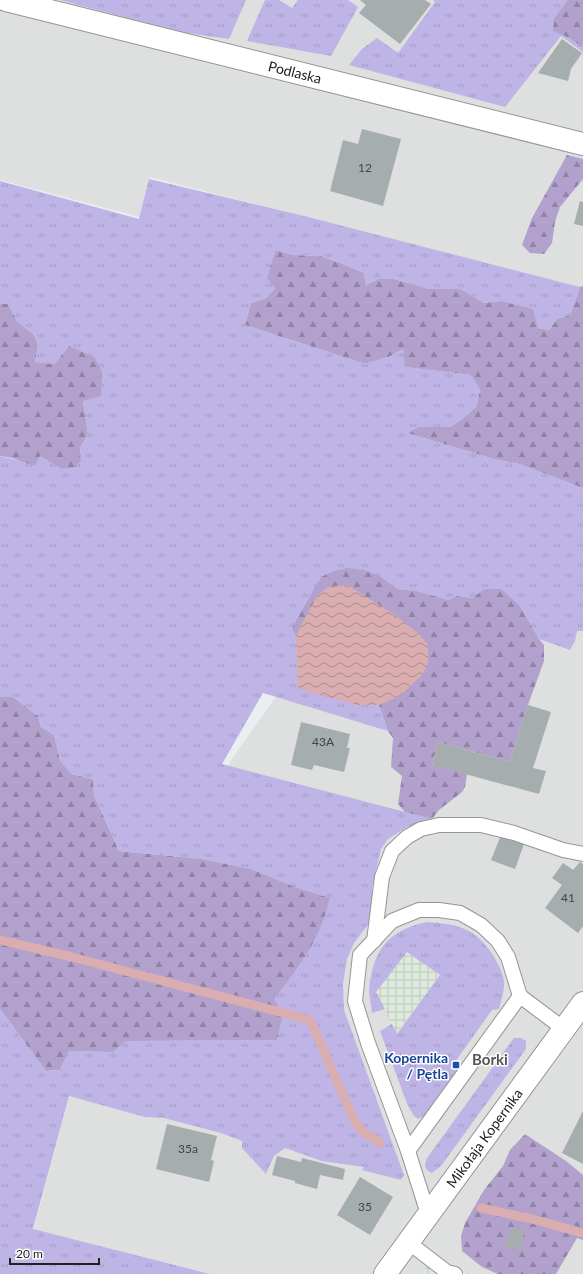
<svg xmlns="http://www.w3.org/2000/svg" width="583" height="1274" viewBox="0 0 583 1274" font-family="Lato,sans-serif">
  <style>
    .residential { fill: #dedfdf }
    .industrial { fill: url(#industrial-grid) }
    .grass { fill: url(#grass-tufts) }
    .forest { fill: url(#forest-firs) }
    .water { fill: url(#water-waves) }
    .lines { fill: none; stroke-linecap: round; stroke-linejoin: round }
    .stream { stroke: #daadb0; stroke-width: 9 }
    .building { fill: #a5adaf }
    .service-casing { stroke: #959595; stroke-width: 16 }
    .minor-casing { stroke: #959595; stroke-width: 24 }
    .tertiary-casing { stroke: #959595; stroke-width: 24 }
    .service { stroke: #fff; stroke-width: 14 }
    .minor { stroke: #fff; stroke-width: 22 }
    .tertiary { stroke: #fff; stroke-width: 22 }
    .transit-dot { fill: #1a4fb4; stroke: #fff; stroke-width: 1.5 }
    .labels { text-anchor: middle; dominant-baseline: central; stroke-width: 3; stroke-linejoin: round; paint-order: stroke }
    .number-label { font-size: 12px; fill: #424444 }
    .street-label { font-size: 14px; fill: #212121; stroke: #fff }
    .transit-label { font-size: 14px; font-weight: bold; fill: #164399; stroke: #fff; text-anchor: end }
    .neighbourhood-label { font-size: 15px; font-weight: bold; fill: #545454; stroke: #fff }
  </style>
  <defs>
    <pattern id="industrial-grid" width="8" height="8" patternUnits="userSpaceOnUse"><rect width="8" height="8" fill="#dde9dc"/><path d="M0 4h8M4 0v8" fill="none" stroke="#bdc8bc"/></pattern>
    <pattern id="grass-tufts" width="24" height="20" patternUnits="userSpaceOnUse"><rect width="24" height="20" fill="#bfb4e6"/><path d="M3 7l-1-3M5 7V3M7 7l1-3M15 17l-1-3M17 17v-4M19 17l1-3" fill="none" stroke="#a49ac5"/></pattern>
    <pattern id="forest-firs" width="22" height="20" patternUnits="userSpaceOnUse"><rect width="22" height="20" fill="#b3a1cd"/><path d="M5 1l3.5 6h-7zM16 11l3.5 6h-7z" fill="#9183a6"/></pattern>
    <pattern id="water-waves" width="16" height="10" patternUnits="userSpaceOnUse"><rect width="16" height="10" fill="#daadb0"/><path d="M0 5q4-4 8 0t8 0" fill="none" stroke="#b08c8f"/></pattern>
  </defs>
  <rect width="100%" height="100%" fill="#e9eef1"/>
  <!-- residential -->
  <g class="residential">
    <polygon points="0,0 583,0 583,288 150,177 140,217 0,180"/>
    <polygon points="583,545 583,1274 22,1274 69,1096 216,782 355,584"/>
  </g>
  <!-- industrial -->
  <g class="industrial">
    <polygon points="407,952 440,975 396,1034 376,992"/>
    <polygon points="429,1263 474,1274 421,1274"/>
  </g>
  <!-- grass -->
  <g class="grass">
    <polygon points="60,0 246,0 229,39 180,32"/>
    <polygon points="265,0 279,0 292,8 298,0 348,0 358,7 331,56 247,41"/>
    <polygon points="433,0 583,0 583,52 561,36 505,107 349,65 362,49 377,38 398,53 435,2"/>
    <polygon points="149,179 304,216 580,287 570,315 557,319 549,330 538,328 500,301 484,303 461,289 429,289 394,279 378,279 366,285 364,273 343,264 321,256 293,255 276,250 275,288 266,298 251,303 245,325 365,364 391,356 403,349 406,367 471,375 480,390 476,407 462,419 450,427 418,427 407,433 494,459 519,464 583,488 583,631 577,631 575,641 570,650 539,639 520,606 485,589 473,598 457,596 448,600 417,591 398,589 381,577 296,636 298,687 334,698 359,705 379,705 388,731 263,693 222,764 432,819 407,827 388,839 381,849 372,887 372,914 370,922 354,943 347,959 343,984 344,1010 404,1175 401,1180 362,1170 364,1167 322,1161 285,1148 274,1156 266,1174 242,1148 242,1141 221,1133 164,1118 145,1117 69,1096 33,1229 210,1274 0,1274 0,1009 46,1071 60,1070 69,1051 113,1052 126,1041 277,1040 283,1016 273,999 300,965 312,944 330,898 295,887 251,869 202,859 119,851 94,795 93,779 71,774 60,760 54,735 41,727 38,716 13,697 0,697 0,456 22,461 40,456 61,469 81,461 80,448 88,434 83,401 55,364 35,362 38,345 34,335 17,321 8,304 0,304 0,181 139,219"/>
    <path d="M427 922C441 923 456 924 469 931 485 940 501 963 504 981 505 989 501 1001 499 1009L492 1010 450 1069 457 1070 427 1114 418 1119 414 1116 408 1106 380 1031 392 1024 397 1034 440 975 407 952 376 992 385 1009 372 1013C371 1006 370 999 369 992 369 983 371 975 373 967 382 939 399 928 427 922Z"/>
    <path d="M514 1038H521L526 1041V1049L441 1166 432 1173C424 1170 424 1165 427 1158Z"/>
  </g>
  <!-- forest -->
  <g class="forest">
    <polygon points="568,0 583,0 583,44 581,46 568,37 553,31 554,19"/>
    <polygon points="567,155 583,159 583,179 560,207 555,222 552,243 544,254 530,253 522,245 532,218"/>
    <polygon points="276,250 293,255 321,256 343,264 364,273 366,285 378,279 394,279 429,289 461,289 484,303 500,301 533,309 538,328 549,330 557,319 570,315 580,287 583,286 583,488 519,464 494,459 407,433 418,427 450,427 462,419 476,407 480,390 471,375 405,367 403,349 391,356 365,364 245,325 251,303 266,298 275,288 267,278"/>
    <polygon points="0,304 8,304 17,321 34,335 38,345 35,362 55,364 69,346 94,357 102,371 101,396 83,401 88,434 80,448 81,461 76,467 61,469 40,456 35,466 12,458 0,456"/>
    <polygon points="348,568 364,570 381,577 398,589 417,591 448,600 457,596 473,598 484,589 501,589 520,606 539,639 544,645 544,661 528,705 510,762 438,742 432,765 467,774 465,787 462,792 439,810 432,819 405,812 398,804 402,776 391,767 393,738 388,731 379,705 359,705 305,691 298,687 296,636 292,628 321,577 334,571"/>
    <path d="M0 697H13L38 716 41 727 54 735 60 760 71 774 93 779 94 795 119 851 202 859 251 869 295 887 330 898C327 908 324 919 320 928 309 955 291 977 274 999L283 1016 277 1040 126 1041 113 1052 69 1051 60 1070 46 1071 0 1009Z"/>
    <polygon points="525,1134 566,1161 583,1175 583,1240 577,1238 556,1274 498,1274 482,1267 462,1251 461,1236 465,1223 484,1190 503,1166 510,1150"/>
  </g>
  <!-- water -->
  <polygon class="water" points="347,585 392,613 419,634 428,645 428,662 423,674 401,695 379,705 359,705 305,691 298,687 296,636 301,625 317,596 328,587"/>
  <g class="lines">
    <!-- stream -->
    <g class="stream">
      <polyline points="0,940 72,957 310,1020 355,1122 362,1131 380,1143"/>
      <polyline points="481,1208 532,1219 583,1233"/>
    </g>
  </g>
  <!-- building -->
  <g class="building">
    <polygon points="360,0 425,0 431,4 400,44 359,13 366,5"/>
    <polygon points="562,39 582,53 571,69 568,81 538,73"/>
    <polygon points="362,129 401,139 383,206 330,191 343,140 358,144"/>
    <polygon points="580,201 583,202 583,226 574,224"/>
    <polygon points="528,705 551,712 533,768 546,771 539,794 432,765 438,742 510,762"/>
    <polygon points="301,722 350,734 347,748 350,748 344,772 314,765 312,770 291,765"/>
    <polygon points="501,835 524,844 515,869 491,860"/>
    <polygon points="580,862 583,864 583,926 578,933 545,908 562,885 552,878 563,863 573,870"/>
    <polygon points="583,1111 583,1164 562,1153"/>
    <polygon points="167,1124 217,1136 211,1160 214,1161 209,1182 156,1169"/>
    <polygon points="277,1156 301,1162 302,1158 345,1169 343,1180 320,1175 317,1189 295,1183 295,1181 272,1175"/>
    <polygon points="360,1177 393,1197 370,1235 337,1215"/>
    <polygon points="512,1227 525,1231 519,1251 505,1247"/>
  </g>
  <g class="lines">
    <!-- service casing -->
    <g class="service-casing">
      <g id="service">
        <polyline points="374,941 382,877 392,851 407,837 421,829 439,825 481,825 514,833 563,850 583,854"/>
        <polyline points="408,1151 368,1043 355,1001 360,955 392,921 419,910 439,910 460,913 481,925 498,941 508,957 520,996"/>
        <polyline points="428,1214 408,1151 520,996 564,1029"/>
        <polyline points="408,1242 447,1272 455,1274"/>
      </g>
    </g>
    <!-- minor casing -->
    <g class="minor-casing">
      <polyline id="minor" points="6,0 583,144"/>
    </g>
    <!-- tertiary casing -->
    <g class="tertiary-casing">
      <polyline id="tertiary" points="385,1274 583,1003"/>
    </g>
    <!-- service -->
    <use href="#service" class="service"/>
    <!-- minor -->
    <use href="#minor" class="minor"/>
    <!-- tertiary -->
    <use href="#tertiary" class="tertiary"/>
  </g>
  <!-- markers -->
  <rect class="transit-dot" x="452" y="1061" width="8" height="8" rx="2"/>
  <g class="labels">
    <!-- number labels -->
    <g class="number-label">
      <text x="365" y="167">12</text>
      <text x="323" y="741">43A</text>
      <text x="568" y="897">41</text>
      <text x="188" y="1148">35a</text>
      <text x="365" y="1206">35</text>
    </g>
    <!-- street labels -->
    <g class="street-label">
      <text transform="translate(295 72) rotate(14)">Podlaska</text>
      <text transform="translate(484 1138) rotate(-54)">Mikołaja Kopernika</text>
    </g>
    <!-- transit labels -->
    <g class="transit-label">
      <text x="448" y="1057">Kopernika<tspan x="448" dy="16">/ Pętla</tspan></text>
    </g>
    <!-- neighbourhood labels -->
    <g class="neighbourhood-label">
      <text x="490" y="1059">Borki</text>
    </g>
  </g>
  <!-- scale -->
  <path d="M10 1258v6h89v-6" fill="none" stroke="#212121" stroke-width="2"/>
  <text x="16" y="1258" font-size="12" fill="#212121" stroke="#ffffff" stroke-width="3" paint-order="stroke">20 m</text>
</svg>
